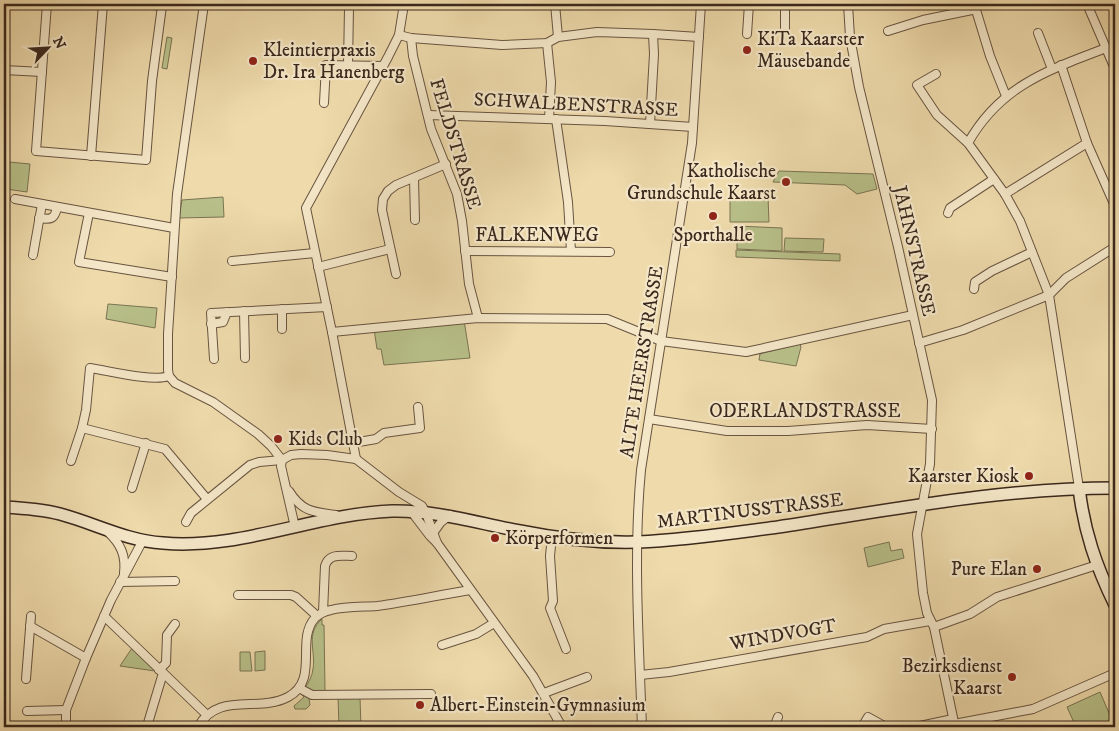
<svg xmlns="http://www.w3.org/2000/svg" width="1119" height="731" viewBox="0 0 1119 731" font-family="'IM FELL DW Pica',serif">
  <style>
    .green { fill: #b8c089; stroke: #7a7453 }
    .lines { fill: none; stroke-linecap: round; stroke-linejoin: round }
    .street-casing { stroke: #685440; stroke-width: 10 }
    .secondary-casing { stroke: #3b281d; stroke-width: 14 }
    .street { stroke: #f4e7c8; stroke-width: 8 }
    .secondary { stroke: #f4e7c8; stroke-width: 11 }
    .poi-dot { fill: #8f2418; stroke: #f4e7c8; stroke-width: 2 }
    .labels { text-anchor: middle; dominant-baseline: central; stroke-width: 4.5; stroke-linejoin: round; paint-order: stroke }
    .poi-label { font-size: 19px; fill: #3b281d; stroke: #f4e7c8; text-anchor: start }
    .street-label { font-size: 19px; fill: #3b281d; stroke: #f4e7c8 }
  </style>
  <rect width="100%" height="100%" fill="#eedaab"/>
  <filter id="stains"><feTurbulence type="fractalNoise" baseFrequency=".004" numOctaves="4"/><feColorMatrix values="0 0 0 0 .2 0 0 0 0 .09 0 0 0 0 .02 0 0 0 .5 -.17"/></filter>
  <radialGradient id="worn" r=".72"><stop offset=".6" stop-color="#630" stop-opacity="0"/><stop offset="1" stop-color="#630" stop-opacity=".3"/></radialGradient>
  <!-- green -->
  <g class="green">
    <polygon points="167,37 172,38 167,69 162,68"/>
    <polygon points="9,162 30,164 27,192 6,189"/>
    <polygon points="779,171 873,174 877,189 857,194 845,185 773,182"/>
    <polygon points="223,197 224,217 179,218 182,200"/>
    <polygon points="730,197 768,197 769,222 730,222"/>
    <polygon points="737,226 782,228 782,251 737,249"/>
    <polygon points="785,238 824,239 823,252 784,251"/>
    <polygon points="736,250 840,254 840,261 736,257"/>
    <polygon points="108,304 157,308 155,328 106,319"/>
    <polygon points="464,320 470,358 384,365 381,349 377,349 374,329"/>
    <polygon points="800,344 801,347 796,366 759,360 760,354 763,353"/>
    <polygon points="889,542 891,551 902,549 904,558 868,567 864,548"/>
    <path d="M322 619V625H324L325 692H312L305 688C309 681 312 677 313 669 316 651 305 634 322 619Z"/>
    <polygon points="132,648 155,671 120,666"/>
    <polygon points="265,651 265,670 255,671 255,652"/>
    <polygon points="240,652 250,652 252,671 240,671"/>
    <polygon points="302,692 309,699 310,705 306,709 295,709 294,706 304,697 300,693"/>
    <polygon points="1100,692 1115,727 1090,727 1089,724 1082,727 1076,727 1067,707"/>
    <polygon points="338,698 360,698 361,727 339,727"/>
  </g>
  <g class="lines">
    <!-- street casing -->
    <g class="street-casing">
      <g id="street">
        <polyline points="47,4 36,151 146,160 152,81 162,6 145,4"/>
        <polyline points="204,4 177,194 168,334 168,370 169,376 175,383 213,402 258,434 271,446 282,460 281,466 295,527"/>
        <polyline points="555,4 558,37"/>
        <polyline points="785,4 785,29"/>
        <polyline points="848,4 850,37 859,87 898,247 932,400 930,464 917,534 923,593 927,613 934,627 955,727"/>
        <polyline points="1087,4 1115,69"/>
        <polyline points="888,31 923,20 972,10 976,10 990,56 1006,96"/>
        <polyline points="1038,33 1052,69"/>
        <polyline points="747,34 749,4"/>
        <polyline points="399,35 411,38 502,45 547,43 558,37 597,32 653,34 699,37"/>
        <polyline points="411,38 413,56 431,129 457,194 462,221 469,284 478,318"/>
        <polyline points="547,43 551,82 549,119"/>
        <polyline points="348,65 349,8"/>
        <polyline points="1061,65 1087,143 1115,206"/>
        <polyline points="4,70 42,72"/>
        <polyline points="936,74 917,85 937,115 968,143 1005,194 1020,221 1049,295 1079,488"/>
        <polyline points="324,103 326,65 383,66"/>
        <polyline points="428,115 605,121 693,127"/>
        <polyline points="556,119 568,202 571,251"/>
        <polyline points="650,124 654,54 653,34"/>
        <path d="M968 143C1000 86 1048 70 1106 48"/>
        <polyline points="91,156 103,4"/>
        <polyline points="414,178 415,220"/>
        <polyline points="1005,194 1087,143"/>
        <polyline points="15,199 174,228"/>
        <polyline points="89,213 79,262 172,277"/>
        <polyline points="948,213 950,208 994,179"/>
        <path d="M39 218C51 220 55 219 57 207"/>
        <polyline points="465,251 610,252"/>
        <polyline points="33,255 42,204"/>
        <polyline points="232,261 315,253"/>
        <polyline points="318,267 390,249"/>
        <polyline points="396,274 382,210 383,199 388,191 396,185 446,164"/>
        <polyline points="974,289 975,282 992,271 1032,252"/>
        <polyline points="282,309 282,329"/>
        <polyline points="244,311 245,358"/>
        <polyline points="211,324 223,322 227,312"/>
        <polyline points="332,332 478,318 607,319 661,341 746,352 913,315"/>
        <polyline points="919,343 963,330 1049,295 1066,278 1115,247"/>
        <polyline points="214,359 211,313 327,307"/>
        <polyline points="649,419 727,431 788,431 867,425 932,429"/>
        <polyline points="82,428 165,449 207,499"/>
        <polyline points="353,443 376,439 384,433 420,428 418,407"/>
        <polyline points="356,459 332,332 306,208 388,57 399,35 404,4"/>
        <path d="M71 461 82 428 86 410 90 368C110 371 152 382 169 376"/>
        <polyline points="132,488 146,443"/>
        <path d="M289 491C302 512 314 512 336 515"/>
        <polyline points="411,511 430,536 437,543 533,676 562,727"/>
        <polyline points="186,522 191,513 250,465 259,462 282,460 291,455 301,454 327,455 356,459 399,492 422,506 426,513 437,543"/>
        <path d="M108 532C121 544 126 556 124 573"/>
        <polyline points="433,533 441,522 450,515"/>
        <polyline points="552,536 550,556 553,601 550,608 566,649"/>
        <polyline points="120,582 175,581"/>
        <polyline points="238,595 291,595 296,597 317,616"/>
        <path d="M323 612 325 566C329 553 341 556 352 556"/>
        <polyline points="104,616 207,715"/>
        <polyline points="30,626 86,658"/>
        <polyline points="934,627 970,614 997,597 1097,565"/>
        <polyline points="442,645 476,634 494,623"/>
        <polyline points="159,670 166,663 167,635 175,624"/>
        <polyline points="640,675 669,672 867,637 884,629 930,621"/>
        <polyline points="26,679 31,616"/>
        <polyline points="299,688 312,695 431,694"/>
        <polyline points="544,693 587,677"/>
        <polyline points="27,711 66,710"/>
        <polyline points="954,724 1033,709 1115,673"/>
        <polyline points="66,727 66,710 86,658 111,600 143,540"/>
        <polyline points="149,727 148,723 163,673"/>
        <path d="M198 727C218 691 258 713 288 697 320 680 295 640 315 618 319 614 325 611 331 610 346 606 362 607 377 606 408 602 439 595 470 590"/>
        <path d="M642 727C639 642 633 555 641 470L692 143 701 4"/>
        <polyline points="774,727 778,717"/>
        <polyline points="862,727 868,717 886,727"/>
        <polyline points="915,727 953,719"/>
      </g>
    </g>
    <!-- secondary casing -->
    <g class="secondary-casing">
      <g id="secondary">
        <path d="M1079 488C1084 531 1096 566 1115 605"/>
        <path d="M4 507C23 508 41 509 60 514 94 523 127 541 163 543 241 550 314 514 392 511 436 510 477 523 520 531 559 539 598 543 638 542 685 540 732 533 778 527 890 510 1002 488 1115 488"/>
      </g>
    </g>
    <!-- street -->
    <use href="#street" class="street"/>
    <!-- secondary -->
    <use href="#secondary" class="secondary"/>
  </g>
  <!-- markers -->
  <g class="poi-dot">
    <circle cx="747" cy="50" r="5"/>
    <circle cx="253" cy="61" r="5"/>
    <circle cx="786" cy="182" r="5"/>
    <circle cx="713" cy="216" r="5"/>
    <circle cx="278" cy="439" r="5"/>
    <circle cx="1029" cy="476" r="5"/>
    <circle cx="495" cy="538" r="5"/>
    <circle cx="1037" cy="569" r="5"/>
    <circle cx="1012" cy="677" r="5"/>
    <circle cx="420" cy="705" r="5"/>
  </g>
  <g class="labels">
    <!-- poi labels -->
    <g class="poi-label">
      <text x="757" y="39">KiTa Kaarster<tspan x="757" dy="22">Mäusebande</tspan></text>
      <text x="263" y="50">Kleintierpraxis<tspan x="263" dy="22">Dr. Ira Hanenberg</tspan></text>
      <text x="776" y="171" text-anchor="end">Katholische<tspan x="776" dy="22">Grundschule Kaarst</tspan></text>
      <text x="713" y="235" text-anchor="middle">Sporthalle</text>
      <text x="288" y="439">Kids Club</text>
      <text x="1019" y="476" text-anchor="end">Kaarster Kiosk</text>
      <text x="505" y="538">Körperformen</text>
      <text x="1027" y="569" text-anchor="end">Pure Elan</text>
      <text x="1002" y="666" text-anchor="end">Bezirksdienst<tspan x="1002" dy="22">Kaarst</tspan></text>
      <text x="430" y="705">Albert-Einstein-Gymnasium</text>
    </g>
    <!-- street labels -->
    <g class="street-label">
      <text transform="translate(576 105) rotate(3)">SCHWALBENSTRASSE</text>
      <text transform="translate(455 144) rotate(73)">FELDSTRASSE</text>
      <text x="537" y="235">FALKENWEG</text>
      <text transform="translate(914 251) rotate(77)">JAHNSTRASSE</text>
      <text transform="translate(642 362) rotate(-81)">ALTE HEERSTRASSE</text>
      <text x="805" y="411">ODERLANDSTRASSE</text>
      <text transform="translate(750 511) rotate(-7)">MARTINUSSTRASSE</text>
      <text transform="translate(783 635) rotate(-10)">WINDVOGT</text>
    </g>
  </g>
  <!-- margin -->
  <rect width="1119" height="731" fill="none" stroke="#eedaab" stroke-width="20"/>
  <rect x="5" y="5" width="1109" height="721" fill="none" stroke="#3b281d" stroke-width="2.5"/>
  <rect x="10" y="10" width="1099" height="711" fill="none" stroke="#3b281d"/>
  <!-- north arrow -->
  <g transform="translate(48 48) rotate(65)" stroke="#f4e7c8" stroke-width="4" paint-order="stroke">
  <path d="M0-4L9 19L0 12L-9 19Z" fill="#3b281d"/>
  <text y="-8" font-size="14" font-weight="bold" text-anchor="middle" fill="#3b281d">N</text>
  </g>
  <rect width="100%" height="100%" filter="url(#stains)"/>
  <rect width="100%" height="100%" fill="url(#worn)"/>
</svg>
